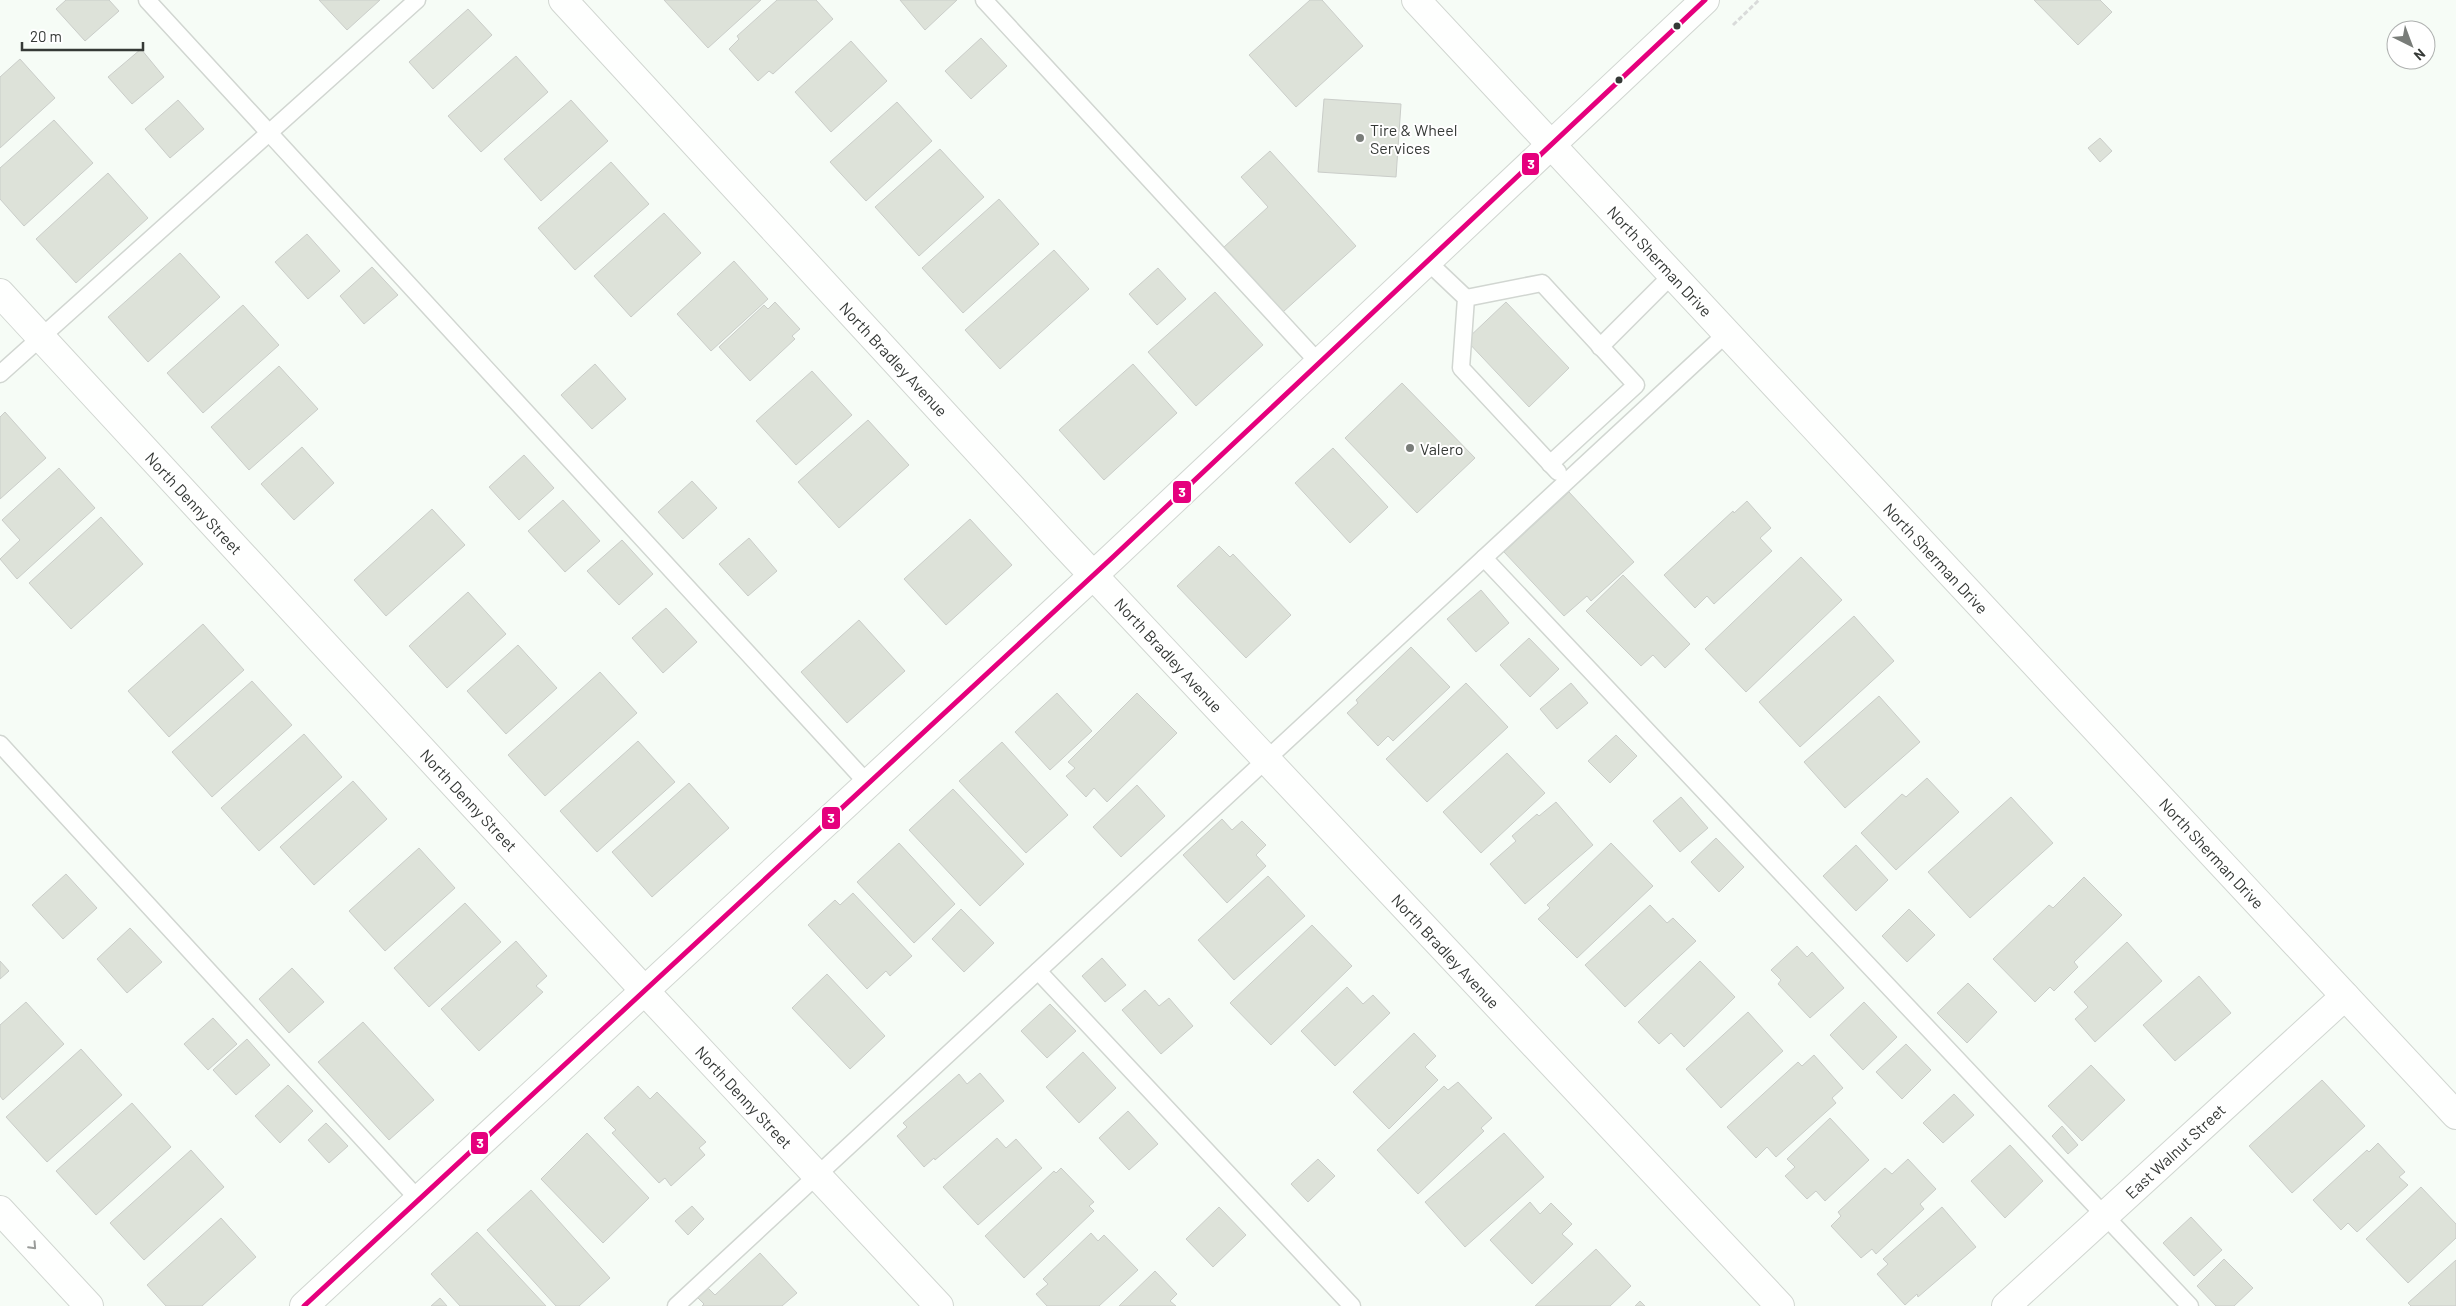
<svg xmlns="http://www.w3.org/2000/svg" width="2456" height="1306" viewBox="0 0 2456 1306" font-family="Barlow,sans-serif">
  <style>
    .building { fill: #dde2d9; stroke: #cacdc9 }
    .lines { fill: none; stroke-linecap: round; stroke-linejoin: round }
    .lane-casing { stroke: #d1d6d1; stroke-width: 19 }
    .street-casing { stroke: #d1d6d1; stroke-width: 30 }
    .secondary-casing { stroke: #d1d6d1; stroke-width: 30 }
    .path { stroke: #d9dbda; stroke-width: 3; stroke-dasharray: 5 2.5; stroke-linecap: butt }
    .lane { stroke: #fefffe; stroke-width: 16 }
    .street { stroke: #fefffe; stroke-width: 28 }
    .secondary { stroke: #fefffe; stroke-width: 28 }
    .bus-1-casing { stroke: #fff; stroke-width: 9 }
    .bus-1 { stroke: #e5007d; stroke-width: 5 }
    .oneway { stroke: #9a9c9a }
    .bus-dot { fill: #353936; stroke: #fff; stroke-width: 2 }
    .poi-dot { fill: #797d79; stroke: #fff; stroke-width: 2 }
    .labels { text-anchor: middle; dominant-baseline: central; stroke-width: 4; stroke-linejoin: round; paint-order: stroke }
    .poi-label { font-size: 16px; fill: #353936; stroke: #fff; text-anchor: start }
    .street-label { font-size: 16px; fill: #353936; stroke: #fff }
    .line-badge { stroke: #fff; stroke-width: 2 }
    .badge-label { font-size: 14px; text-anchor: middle; font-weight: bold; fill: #fff }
  </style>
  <rect width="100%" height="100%" fill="#f6fcf6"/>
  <!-- building -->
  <g class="building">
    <polygon points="66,0 109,0 119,11 85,41 56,9"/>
    <polygon points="319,0 380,0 347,30"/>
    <polygon points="664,0 761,0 708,48"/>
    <polygon points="777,0 816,0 833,19 773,74 769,71 758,81 729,49 739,39 737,36"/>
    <polygon points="900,0 957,0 925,30"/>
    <polygon points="1310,0 1322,0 1363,46 1296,107 1249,55"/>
    <polygon points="2034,0 2100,0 2112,12 2078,45"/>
    <polygon points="468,9 492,35 433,89 409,62"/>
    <polygon points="981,38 1007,66 971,99 945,71"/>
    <polygon points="851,41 887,81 831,132 795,92"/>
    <polygon points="141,49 164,77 132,104 108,77"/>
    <polygon points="516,56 548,92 481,152 448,116"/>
    <polygon points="20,59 55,98 0,148 0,77"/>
    <polygon points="1324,99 1401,104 1396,177 1318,172"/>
    <polygon points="178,100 204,129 170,158 145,129"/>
    <polygon points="571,100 608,141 541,201 504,159"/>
    <polygon points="897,102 932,141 866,201 830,162"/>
    <polygon points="54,120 93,163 24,226 0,199 0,168"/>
    <polygon points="2100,138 2112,151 2100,162 2088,148"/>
    <polygon points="940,149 984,197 919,256 875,207"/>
    <polygon points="1270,151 1356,246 1283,312 1224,247 1268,207 1241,177"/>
    <polygon points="611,162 649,204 575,270 538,228"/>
    <polygon points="108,173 148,218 76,283 36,239"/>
    <polygon points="999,199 1039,244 963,313 922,268"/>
    <polygon points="664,213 701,253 631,317 594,276"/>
    <polygon points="307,234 340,271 308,299 275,262"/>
    <polygon points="1054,250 1089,289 1000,369 965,330"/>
    <polygon points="180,253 220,297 148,362 108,317"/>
    <polygon points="734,261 768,299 711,351 677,314"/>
    <polygon points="372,267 398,295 364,324 340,296"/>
    <polygon points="1158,268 1186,299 1157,325 1129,294"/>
    <polygon points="1215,292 1263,345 1196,406 1148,352"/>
    <polygon points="775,302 800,329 792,336 795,339 750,381 719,347 764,305 768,309"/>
    <polygon points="1506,302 1569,368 1529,407 1466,340"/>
    <polygon points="243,305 279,345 203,413 167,373"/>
    <polygon points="595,364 626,399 592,429 561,395"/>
    <polygon points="1133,364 1177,413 1104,480 1059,430"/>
    <polygon points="279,366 318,409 249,470 211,427"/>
    <polygon points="812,371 852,415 796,465 756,421"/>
    <polygon points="1402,383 1475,458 1417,513 1345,438"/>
    <polygon points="5,412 46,458 0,499 0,417"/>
    <polygon points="868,420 909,465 839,528 798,482"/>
    <polygon points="302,447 334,483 294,520 261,484"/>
    <polygon points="1333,448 1388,507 1350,543 1295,483"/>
    <polygon points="524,455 554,488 519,520 489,487"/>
    <polygon points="59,468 95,508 17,579 0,559 20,540 2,520"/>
    <polygon points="692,481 717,508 683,539 658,512"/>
    <polygon points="1569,492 1634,562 1591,601 1587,596 1564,616 1504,552"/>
    <polygon points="563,500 600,541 565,572 528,531"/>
    <polygon points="1747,501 1771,528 1760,538 1772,551 1714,604 1707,596 1695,608 1664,575 1733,511 1734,513"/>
    <polygon points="432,509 465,545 386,616 354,580"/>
    <polygon points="101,517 143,564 71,629 29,583"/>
    <polygon points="970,519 1012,565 946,625 904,579"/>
    <polygon points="749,538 777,571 748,596 719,564"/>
    <polygon points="622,540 653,574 619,605 587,571"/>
    <polygon points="1219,546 1230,557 1233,554 1291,615 1246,658 1177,586"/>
    <polygon points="1801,557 1842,600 1746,692 1705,649"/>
    <polygon points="1623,575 1690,644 1665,668 1653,655 1641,666 1586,611"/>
    <polygon points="1481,590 1509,623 1476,652 1447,619"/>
    <polygon points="468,592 506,634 447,688 409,646"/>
    <polygon points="666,608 697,642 663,673 632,638"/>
    <polygon points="1854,616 1894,661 1800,747 1759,702"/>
    <polygon points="859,620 905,671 847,723 801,672"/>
    <polygon points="203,624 244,670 169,737 128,691"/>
    <polygon points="1529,638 1559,669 1530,697 1500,665"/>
    <polygon points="518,645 557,688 506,734 467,691"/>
    <polygon points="1411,647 1450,687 1393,741 1388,736 1378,746 1347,713 1358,703 1356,700"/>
    <polygon points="600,672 637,713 545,796 508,755"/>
    <polygon points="252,681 292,725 212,797 172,752"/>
    <polygon points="1466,683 1508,727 1427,802 1386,759"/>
    <polygon points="1571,683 1588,703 1557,729 1540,709"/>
    <polygon points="1057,693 1092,731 1050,770 1015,732"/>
    <polygon points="1137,693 1177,733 1107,802 1094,788 1086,797 1066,776 1075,768 1068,762"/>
    <polygon points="1879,696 1920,742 1845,808 1804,762"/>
    <polygon points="304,734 342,777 259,851 221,808"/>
    <polygon points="1616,735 1637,756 1610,783 1588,761"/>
    <polygon points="638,741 675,782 597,852 560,811"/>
    <polygon points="1002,742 1068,815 1026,853 959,781"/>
    <polygon points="1507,753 1545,793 1481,853 1443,812"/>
    <polygon points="1927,778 1959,812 1896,870 1861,833 1902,794 1906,797"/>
    <polygon points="353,781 387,819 314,885 280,847"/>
    <polygon points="689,783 729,828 652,897 612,852"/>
    <polygon points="1137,785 1165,816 1121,857 1093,827"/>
    <polygon points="953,789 1024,864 980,906 909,830"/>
    <polygon points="1681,797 1708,828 1680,852 1653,821"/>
    <polygon points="2011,797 2053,843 1970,918 1928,872"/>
    <polygon points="1556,802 1593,845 1525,904 1490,864 1516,841 1512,836 1537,814 1539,816"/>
    <polygon points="1222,819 1232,830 1242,821 1266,845 1256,855 1266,866 1227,903 1183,855"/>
    <polygon points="1716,838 1744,867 1719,892 1691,862"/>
    <polygon points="899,843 955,904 914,943 857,882"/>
    <polygon points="1611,843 1653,886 1577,958 1538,919 1550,908 1547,905"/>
    <polygon points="1856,845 1888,880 1856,911 1823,876"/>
    <polygon points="419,848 455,888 385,951 349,911"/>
    <polygon points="66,874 97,908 63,939 32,905"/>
    <polygon points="1268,876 1305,916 1234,980 1198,940"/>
    <polygon points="2084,877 2122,915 2074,962 2078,967 2054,991 2050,987 2035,1002 1993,959 2049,905 2053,908"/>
    <polygon points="853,893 912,956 890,976 886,971 867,989 808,925 835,900 840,905"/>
    <polygon points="465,903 501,942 429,1007 394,968"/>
    <polygon points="1650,905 1667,923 1673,918 1696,941 1625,1007 1585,965"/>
    <polygon points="961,909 994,943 964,972 932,939"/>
    <polygon points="1909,909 1935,935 1907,962 1882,936"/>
    <polygon points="1312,925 1352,966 1271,1045 1230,1003"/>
    <polygon points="130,928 162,962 127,993 97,959"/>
    <polygon points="516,941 547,976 536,986 543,992 479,1051 441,1009"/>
    <polygon points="2127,942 2162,981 2095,1042 2075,1019 2088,1007 2074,992"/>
    <polygon points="1797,946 1807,957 1812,952 1844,988 1810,1018 1778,984 1781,980 1771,970"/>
    <polygon points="1102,958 1126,985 1105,1002 1082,976"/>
    <polygon points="0,961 9,971 0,979"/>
    <polygon points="1700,961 1735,997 1684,1047 1671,1033 1659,1044 1638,1022"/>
    <polygon points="292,968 324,1002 289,1033 259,999"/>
    <polygon points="827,974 885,1036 850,1069 792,1008"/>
    <polygon points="2199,976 2231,1013 2175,1061 2143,1025"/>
    <polygon points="1968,983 1997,1012 1967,1043 1937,1013"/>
    <polygon points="1347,987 1363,1004 1373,995 1390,1013 1335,1066 1301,1031"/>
    <polygon points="1145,990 1159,1006 1169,998 1193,1026 1161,1054 1122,1010"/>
    <polygon points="26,1002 64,1044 3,1100 0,1096 0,1025"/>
    <polygon points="1864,1002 1897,1037 1863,1070 1830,1035"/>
    <polygon points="1050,1004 1076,1031 1047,1058 1021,1031"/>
    <polygon points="1748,1012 1783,1051 1721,1108 1686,1069"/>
    <polygon points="213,1018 237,1044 208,1070 184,1044"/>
    <polygon points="363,1022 434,1100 389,1140 318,1062"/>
    <polygon points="1414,1033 1436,1056 1425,1067 1438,1080 1389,1129 1353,1092"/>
    <polygon points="247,1039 270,1065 236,1095 213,1070"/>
    <polygon points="1906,1044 1931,1070 1902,1099 1876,1072"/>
    <polygon points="81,1049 122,1095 47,1162 6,1117"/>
    <polygon points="1083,1052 1116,1088 1079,1123 1046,1087"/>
    <polygon points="1814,1055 1843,1088 1832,1098 1836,1103 1776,1157 1767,1147 1756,1158 1727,1127 1798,1062 1802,1066"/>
    <polygon points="2091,1065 2125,1100 2082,1141 2048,1106"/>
    <polygon points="980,1073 1004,1101 935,1160 934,1158 924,1167 897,1136 907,1127 903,1123 959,1074 967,1084"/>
    <polygon points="2322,1080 2365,1126 2292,1193 2249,1146"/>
    <polygon points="1458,1082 1492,1118 1481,1128 1484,1131 1418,1194 1377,1150 1444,1086 1448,1090"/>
    <polygon points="288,1085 313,1111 280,1143 255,1116"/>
    <polygon points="638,1086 650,1099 657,1092 706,1142 699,1148 705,1155 671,1186 665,1178 659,1183 612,1133 616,1130 604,1118"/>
    <polygon points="1954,1094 1974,1115 1943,1143 1923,1123"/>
    <polygon points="132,1103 171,1147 96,1215 56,1171"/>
    <polygon points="1128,1111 1158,1144 1129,1170 1099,1138"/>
    <polygon points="1830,1118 1869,1160 1825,1201 1816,1191 1807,1199 1785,1176 1795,1167 1787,1159"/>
    <polygon points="326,1123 348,1146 329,1163 308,1140"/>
    <polygon points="2062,1126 2078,1145 2068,1154 2052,1136"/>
    <polygon points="587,1133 649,1198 603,1243 541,1179"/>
    <polygon points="1504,1133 1544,1177 1465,1247 1425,1202"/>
    <polygon points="997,1138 1006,1148 1016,1139 1042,1168 978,1225 943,1187"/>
    <polygon points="2378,1143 2405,1172 2399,1177 2408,1185 2357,1232 2348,1223 2341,1230 2313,1200 2367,1150 2369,1152"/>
    <polygon points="2010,1145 2043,1181 2005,1218 1971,1181"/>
    <polygon points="191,1150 224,1187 144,1260 110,1223"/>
    <polygon points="1318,1159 1335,1176 1308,1202 1291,1184"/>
    <polygon points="1908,1159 1936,1189 1920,1204 1924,1209 1876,1254 1872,1249 1861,1258 1831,1226 1841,1216 1838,1212 1885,1168 1892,1174"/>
    <polygon points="1061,1168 1094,1202 1089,1206 1094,1211 1024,1278 985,1236 1054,1171 1056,1173"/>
    <polygon points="2421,1187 2456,1224 2456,1238 2408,1283 2366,1239"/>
    <polygon points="531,1190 610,1278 579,1306 556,1306 487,1230"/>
    <polygon points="1530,1202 1540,1214 1551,1203 1572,1224 1562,1234 1573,1244 1532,1284 1490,1240"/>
    <polygon points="692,1206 704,1219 688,1235 675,1221"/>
    <polygon points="1219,1207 1246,1235 1213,1267 1186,1239"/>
    <polygon points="1942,1207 1976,1247 1918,1297 1917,1294 1905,1305 1877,1274 1888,1264 1883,1259"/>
    <polygon points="2191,1217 2222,1250 2194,1276 2163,1243"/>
    <polygon points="221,1218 256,1257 202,1306 166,1306 147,1285"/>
    <polygon points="477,1232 546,1306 460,1306 431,1274"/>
    <polygon points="1091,1233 1098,1241 1104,1235 1138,1270 1099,1306 1047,1306 1036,1294 1048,1284 1043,1279"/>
    <polygon points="1596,1249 1631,1286 1610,1306 1535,1306"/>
    <polygon points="760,1253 797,1293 782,1306 702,1306 704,1304 697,1297 707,1287 715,1295"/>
    <polygon points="2224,1259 2253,1288 2234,1306 2216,1306 2197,1286"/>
    <polygon points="2456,1260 2456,1306 2411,1306 2408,1303"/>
    <polygon points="1155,1271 1177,1294 1170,1301 1176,1306 1119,1306"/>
    <polygon points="440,1298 447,1306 431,1306"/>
    <polygon points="1640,1301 1645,1306 1635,1306"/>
  </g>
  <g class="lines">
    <!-- lane casing -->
    <g class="lane-casing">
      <g id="lane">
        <polyline points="147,0 869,785"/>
        <polyline points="984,0 1319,363"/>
        <polyline points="1427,261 1466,298 1461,368 1558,472"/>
        <polyline points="1466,298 1542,283 1636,385 1550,464"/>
        <polyline points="1600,347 1672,275"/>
        <polyline points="0,374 417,0"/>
        <polyline points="1484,558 2190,1306"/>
        <polyline points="0,744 419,1200"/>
        <polyline points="1038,971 1352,1306"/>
        <polyline points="676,1306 1727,333"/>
      </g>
    </g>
    <!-- street casing -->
    <g class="street-casing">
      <g id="street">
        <polyline points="563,0 1060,540 1780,1306"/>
        <polyline points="0,293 656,1003 939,1306"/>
        <polyline points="0,1210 89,1306"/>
        <polyline points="2006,1306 2345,996"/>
      </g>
    </g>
    <!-- secondary casing -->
    <g class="secondary-casing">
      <g id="secondary">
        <polyline points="1416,0 2456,1115"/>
        <polyline points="304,1306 1114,556 1705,0"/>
      </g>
    </g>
    <!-- path -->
    <polyline class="path" points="1733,25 1759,0"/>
    <!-- lane -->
    <use href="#lane" class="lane"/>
    <!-- street -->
    <use href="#street" class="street"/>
    <!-- secondary -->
    <use href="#secondary" class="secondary"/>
    <!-- bus-1 casing -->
    <g class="bus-1-casing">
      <polyline id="bus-1" points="304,1306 1114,556 1705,0"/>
    </g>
    <!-- bus-1 -->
    <use href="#bus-1" class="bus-1"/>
  </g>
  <!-- one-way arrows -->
  <defs><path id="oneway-chevron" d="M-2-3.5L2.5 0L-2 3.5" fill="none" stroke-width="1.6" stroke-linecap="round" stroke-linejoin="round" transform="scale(1.25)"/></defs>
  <use class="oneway" href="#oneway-chevron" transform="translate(33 1246) rotate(47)"/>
  <!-- markers -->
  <g class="bus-dot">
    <circle cx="1677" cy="26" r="4.5"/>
    <circle cx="1619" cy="80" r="4.5"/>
  </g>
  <g class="poi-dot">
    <circle cx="1360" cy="138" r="5"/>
    <circle cx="1410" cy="448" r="5"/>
  </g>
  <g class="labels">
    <!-- poi labels -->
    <g class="poi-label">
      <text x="1370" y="129">Tire &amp; Wheel<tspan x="1370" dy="18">Services</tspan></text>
      <text x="1420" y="448">Valero</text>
    </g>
    <!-- street labels -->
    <g class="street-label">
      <text transform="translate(1660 261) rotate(47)">North Sherman Drive</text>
      <text transform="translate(894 359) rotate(47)">North Bradley Avenue</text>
      <text transform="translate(194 503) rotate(47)">North Denny Street</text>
      <text transform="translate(1936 558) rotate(47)">North Sherman Drive</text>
      <text transform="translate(1169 655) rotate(47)">North Bradley Avenue</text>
      <text transform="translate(469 800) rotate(47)">North Denny Street</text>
      <text transform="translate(2212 853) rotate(47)">North Sherman Drive</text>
      <text transform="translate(1446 951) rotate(47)">North Bradley Avenue</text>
      <text transform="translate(744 1097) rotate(47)">North Denny Street</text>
      <text transform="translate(2175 1151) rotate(-43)">East Walnut Street</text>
    </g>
  </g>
  <g class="line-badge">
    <rect x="1521" y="152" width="19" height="24" rx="5" fill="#e5007d"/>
    <rect x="1172" y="480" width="20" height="24" rx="5" fill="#e5007d"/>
    <rect x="821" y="806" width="20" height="24" rx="5" fill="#e5007d"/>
    <rect x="470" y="1131" width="19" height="24" rx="5" fill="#e5007d"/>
  </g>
  <g class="badge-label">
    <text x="1531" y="169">3</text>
    <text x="1182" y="497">3</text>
    <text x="831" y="823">3</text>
    <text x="480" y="1148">3</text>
  </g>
  <!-- north arrow -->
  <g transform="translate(2411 45) rotate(138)"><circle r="24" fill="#ffffff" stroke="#aeb0af"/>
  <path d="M0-4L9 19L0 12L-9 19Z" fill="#797d79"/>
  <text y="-8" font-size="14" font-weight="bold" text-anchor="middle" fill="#353936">N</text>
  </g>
  <!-- scale -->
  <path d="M22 42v8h121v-8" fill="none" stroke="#353936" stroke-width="2.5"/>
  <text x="30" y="42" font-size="15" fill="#353936" stroke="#ffffff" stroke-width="4" paint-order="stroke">20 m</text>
</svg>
